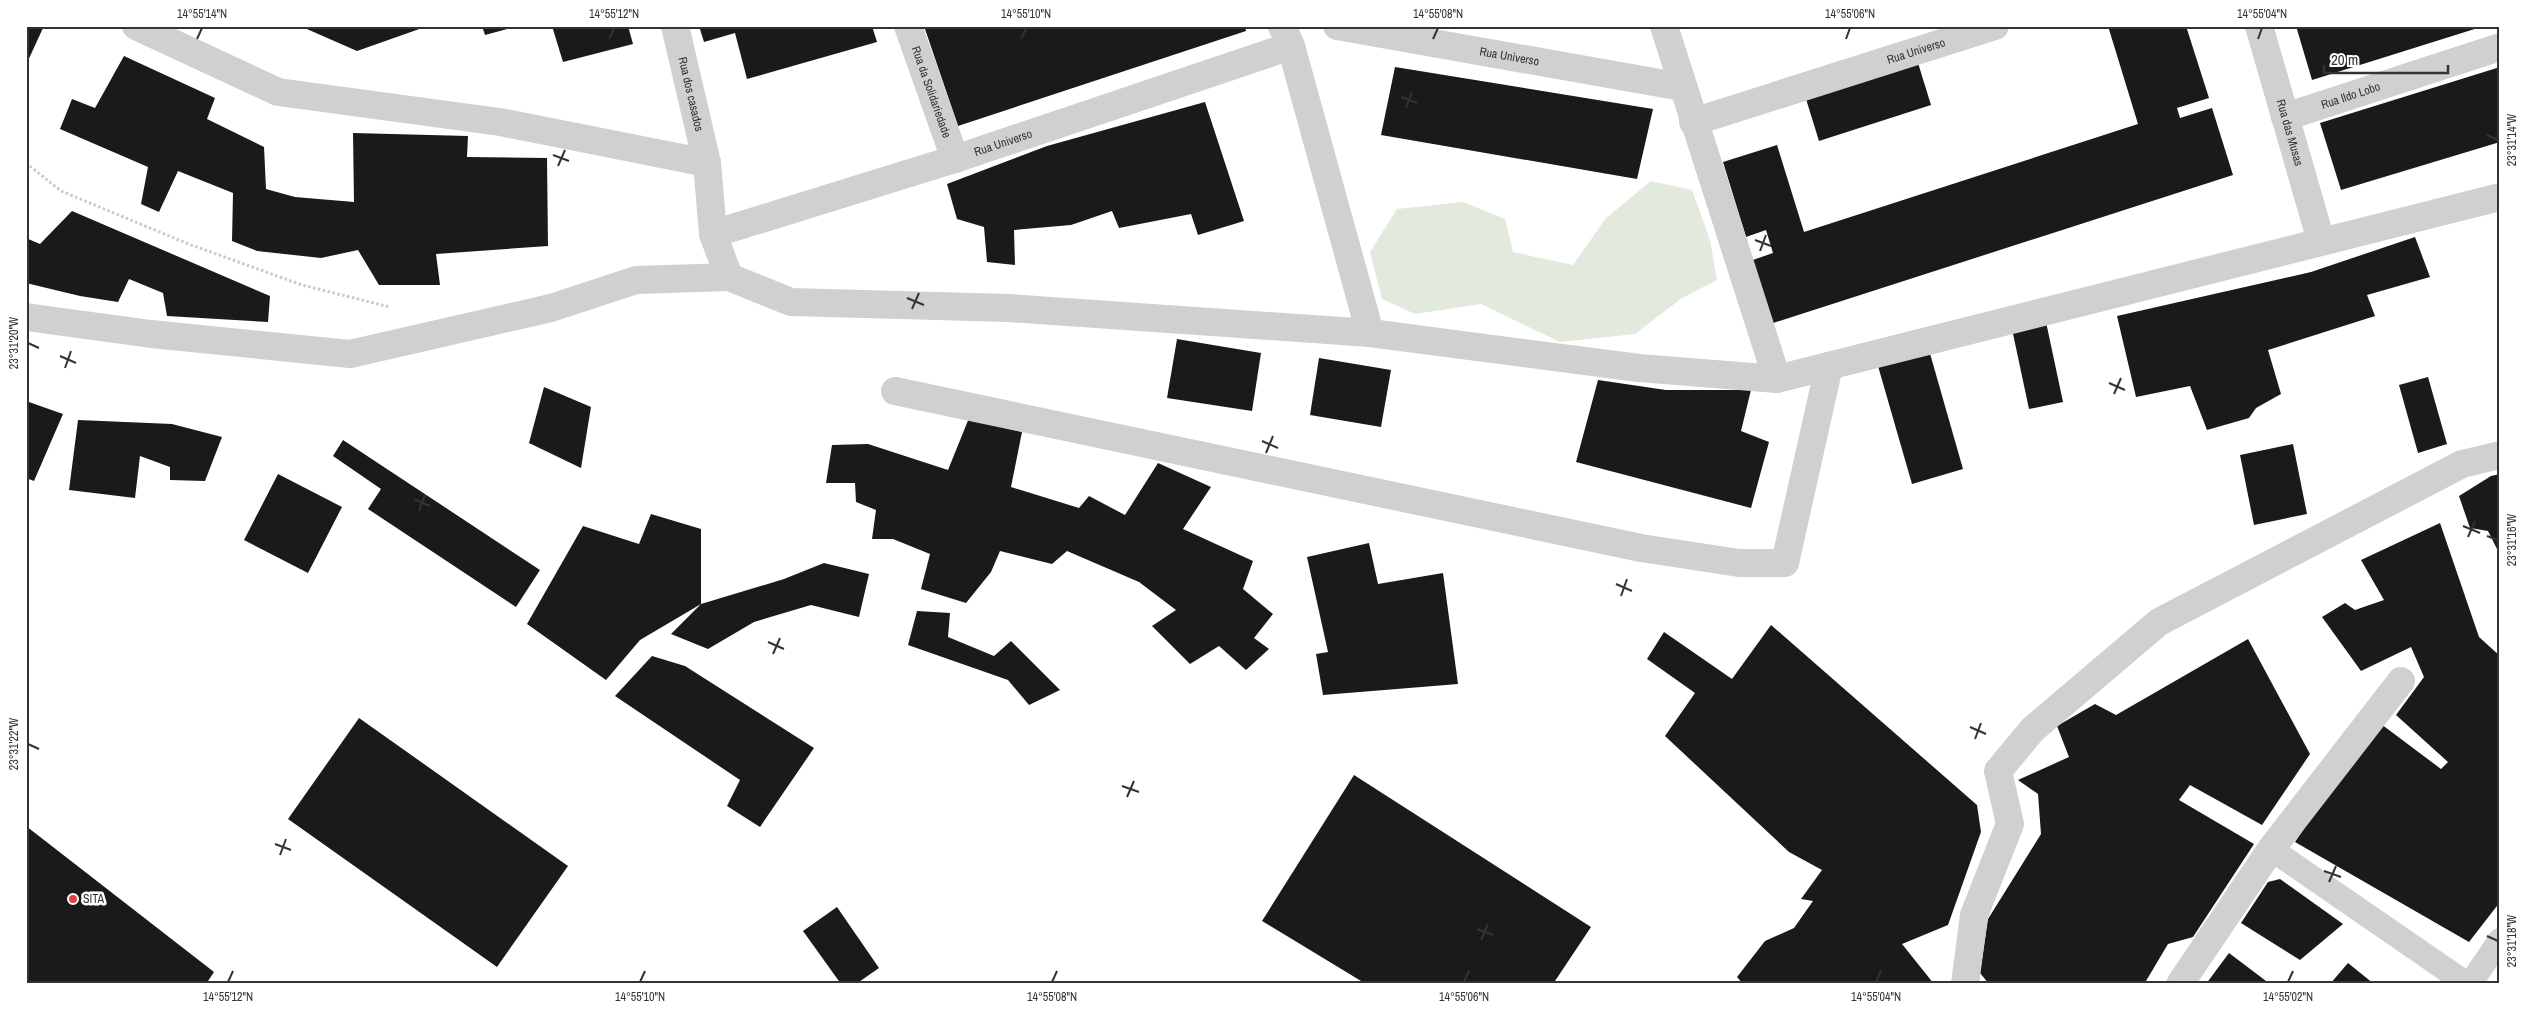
<svg xmlns="http://www.w3.org/2000/svg" width="2526" height="1010" viewBox="0 0 2526 1010" font-family="'Archivo Narrow',sans-serif">
  <style>
    .green { fill: #e2e9dd }
    .building { fill: #1a1a1a }
    .lines { fill: none; stroke-linecap: round; stroke-linejoin: round }
    .path { stroke: #cacaca; stroke-width: 3; stroke-dasharray: 2.5 2.5; stroke-linecap: butt }
    .lane { stroke: #d0d0d0; stroke-width: 24 }
    .street { stroke: #d0d0d0; stroke-width: 28 }
    .ticks { fill: none; stroke: #333; stroke-width: 2 }
    .poi-dot { fill: #dc4344; stroke: #fff; stroke-width: 2 }
    .labels { text-anchor: middle; dominant-baseline: central; stroke-width: 5; stroke-linejoin: round; paint-order: stroke }
    .street-label { font-size: 12px; fill: #333; stroke: #fff }
    .poi-label { font-size: 12px; fill: #333; stroke: #fff; text-anchor: start }
    .neatline { fill: none; stroke: #333; stroke-width: 2 }
    .ticks-label { font-size: 12px; text-anchor: middle; fill: #333 }
  </style>
  <rect width="100%" height="100%" fill="#fff"/>
  <!-- green -->
  <polygon class="green" points="1651,181 1692,190 1710,240 1717,280 1682,298 1635,334 1560,342 1481,304 1415,314 1382,299 1370,252 1397,209 1463,202 1505,219 1513,252 1573,265 1606,218"/>
  <!-- building -->
  <g class="building">
    <polygon points="26,26 43,28 26,65"/>
    <polygon points="300,26 425,26 425,27 357,51"/>
    <polygon points="482,26 515,26 515,27 485,35"/>
    <polygon points="552,26 628,26 633,44 563,62"/>
    <polygon points="699,26 872,26 877,42 747,79 735,33 704,42"/>
    <polygon points="924,26 1245,26 1246,31 958,126"/>
    <polygon points="2108,26 2186,26 2209,98 2177,108 2180,118 2212,108 2233,175 1767,325 1747,262 1773,253 1766,230 1746,237 1723,162 1777,145 1804,232 2138,124"/>
    <polygon points="2296,26 2481,26 2481,27 2312,80"/>
    <polygon points="124,56 215,98 207,119 264,147 266,189 295,197 354,202 353,133 468,136 467,157 547,158 548,246 436,254 440,285 379,285 358,250 321,258 257,251 232,241 233,193 178,171 159,212 141,204 148,167 60,129 72,99 95,108"/>
    <polygon points="1918,63 1931,105 1819,141 1806,99"/>
    <polygon points="1395,67 1653,109 1637,179 1381,135"/>
    <polygon points="2500,67 2500,142 2341,190 2320,123"/>
    <polygon points="1205,102 1244,221 1198,235 1191,214 1119,228 1112,211 1071,225 1014,230 1015,265 987,262 984,227 957,219 947,184 1047,146"/>
    <polygon points="72,211 270,296 268,322 167,316 163,293 129,279 118,302 80,296 26,283 26,238 40,244"/>
    <polygon points="2415,237 2430,277 2367,295 2375,316 2268,350 2281,394 2256,408 2249,418 2207,430 2190,386 2136,397 2117,316 2311,272"/>
    <polygon points="2046,322 2063,402 2029,409 2012,329"/>
    <polygon points="1177,339 1261,353 1252,411 1167,398"/>
    <polygon points="1929,350 1963,469 1912,484 1878,366"/>
    <polygon points="1319,358 1391,370 1381,427 1310,415"/>
    <polygon points="2428,377 2447,444 2418,453 2399,385"/>
    <polygon points="1598,380 1666,390 1751,390 1741,431 1769,442 1751,508 1576,462"/>
    <polygon points="544,387 591,407 581,468 529,443"/>
    <polygon points="26,401 63,414 34,481 26,478"/>
    <polygon points="969,418 1022,432 1011,487 1079,508 1089,496 1125,515 1158,463 1211,487 1183,529 1253,561 1243,589 1273,614 1254,638 1269,649 1246,670 1219,646 1190,664 1152,626 1176,610 1139,582 1067,551 1052,564 1000,551 991,572 966,603 921,589 930,554 893,539 872,539 876,510 856,502 855,483 826,483 832,445 868,444 948,470"/>
    <polygon points="78,420 172,424 222,437 205,481 170,480 170,467 140,456 135,498 69,490"/>
    <polygon points="343,440 540,570 516,607 368,509 381,489 333,456"/>
    <polygon points="2293,444 2307,514 2254,525 2240,455"/>
    <polygon points="278,474 342,507 308,573 244,540"/>
    <polygon points="2500,474 2500,555 2488,531 2470,528 2459,496 2491,476"/>
    <polygon points="651,514 701,529 701,604 784,579 824,563 869,574 859,617 811,605 754,622 708,649 671,634 701,604 640,640 606,680 527,624 583,526 639,544"/>
    <polygon points="2440,523 2479,637 2500,656 2500,902 2469,942 2295,842 2331,789 2381,724 2441,769 2448,762 2396,715 2424,677 2411,647 2361,671 2322,617 2345,603 2355,610 2384,600 2361,560"/>
    <polygon points="1369,543 1378,584 1443,573 1458,684 1323,695 1316,654 1328,652 1307,557"/>
    <polygon points="917,611 950,613 948,637 994,656 1011,641 1060,690 1029,705 1008,680 908,645"/>
    <polygon points="1771,625 1977,805 1981,832 1948,925 1902,944 1934,984 1743,984 1737,977 1765,941 1794,928 1813,901 1801,899 1822,870 1789,852 1665,736 1695,693 1647,659 1664,632 1732,679"/>
    <polygon points="2248,639 2310,754 2262,825 2190,785 2179,800 2254,844 2193,937 2168,944 2146,981 2152,984 1989,984 1980,973 1988,919 2041,834 2038,794 2018,780 2069,757 2057,726 2095,704 2116,715"/>
    <polygon points="652,656 685,666 814,748 760,827 727,806 740,780 615,696"/>
    <polygon points="359,718 568,866 497,967 288,819"/>
    <polygon points="1354,775 1591,927 1553,984 1366,984 1262,921"/>
    <polygon points="26,826 214,972 206,984 26,984"/>
    <polygon points="2280,879 2343,924 2300,960 2241,923 2268,882"/>
    <polygon points="837,907 879,968 856,984 841,984 803,931"/>
    <polygon points="2229,953 2270,984 2206,984"/>
    <polygon points="2348,963 2374,984 2330,984"/>
  </g>
  <g class="lines">
    <!-- path -->
    <polyline class="path" points="26,163 61,191 186,243 302,285 390,307"/>
    <!-- lane -->
    <g class="lane">
      <polyline points="2271,849 2467,984"/>
      <polyline points="2470,984 2500,940"/>
    </g>
    <!-- street -->
    <g class="street">
      <polyline points="136,26 278,92 500,122 707,163"/>
      <path id="s1" d="M675 26 707 163 713 234 729 277 791 302 1009 308 1370 333 1639 368 1777 379 2500 197"/>
      <path id="s2" d="M908 26 955 159"/>
      <polyline points="1282,26 1291,46 1370,333"/>
      <path id="s3" d="M1337 26 1682 87"/>
      <polyline points="1664,26 1777,379"/>
      <path id="s4" d="M2259 26 2321 241"/>
      <path id="s5" d="M2285 117 2500 47"/>
      <path id="s6" d="M1693 122 1995 26"/>
      <path id="s7" d="M713 234 955 159 1291 46"/>
      <polyline points="26,317 151,334 350,354 551,308 636,280 729,277"/>
      <polyline points="895,391 1641,548 1739,563 1785,563 1829,366"/>
      <polyline points="1965,984 1974,915 2010,824 1998,771 2033,729 2159,622 2462,464 2500,455"/>
      <polyline points="2180,984 2271,849 2401,681"/>
    </g>
  </g>
  <!-- ticks -->
  <path class="ticks" d="M197 39 202 28M609 39 614 28M1021 39 1026 28M1433 39 1438 28M1846 39 1850 28M2258 39 2262 28M1401 97 1417 103M1406 108 1412 92M2487 135 2498 140M553 155 569 161M558 166 565 150M1755 240 1771 246M1760 251 1766 235M907 298 924 305M912 309 919 293M28 343 39 348M60 356 76 363M65 368 71 351M2109 383 2125 390M2114 394 2121 378M1262 441 1278 448M1266 453 1273 436M414 499 430 506M419 511 425 495M2463 526 2480 533M2487 536 2498 540M2468 537 2475 521M1616 584 1632 591M1621 596 1627 579M768 642 784 649M773 654 780 638M1970 727 1986 734M1975 739 1981 723M28 744 39 749M1122 786 1139 792M1127 797 1134 781M275 844 291 850M280 855 286 839M2324 871 2341 877M2329 882 2336 866M1477 929 1493 935M2487 936 2498 941M1481 940 1488 924M228 982 233 971M640 982 645 971M1052 982 1057 971M1464 982 1469 971M1876 982 1881 971M2288 982 2293 971"/>
  <!-- markers -->
  <circle class="poi-dot" cx="73" cy="899" r="5"/>
  <g class="labels">
    <!-- street labels -->
    <g class="street-label">
      <text stroke="none"><textPath href="#s6" startOffset="234">Rua Universo</textPath></text>
      <text stroke="none"><textPath href="#s3" startOffset="175">Rua Universo</textPath></text>
      <text stroke="none"><textPath href="#s2" startOffset="70">Rua da Solidariedade</textPath></text>
      <text stroke="none"><textPath href="#s1" startOffset="70">Rua dos casados</textPath></text>
      <text stroke="none"><textPath href="#s5" startOffset="69">Rua Ildo Lobo</textPath></text>
      <text stroke="none"><textPath href="#s4" startOffset="111">Rua das Musas</textPath></text>
      <text stroke="none"><textPath href="#s7" startOffset="304">Rua Universo</textPath></text>
    </g>
    <!-- poi labels -->
    <g class="poi-label">
      <text x="83" y="899">SITA</text>
    </g>
  </g>
  <!-- border -->
  <rect width="2526" height="1010" fill="none" stroke="#ffffff" stroke-width="55"/>
  <!-- scale -->
  <path d="M2324 65v8h124v-8" fill="none" stroke="#333333" stroke-width="2.5"/>
  <text x="2331" y="65" font-size="15" fill="#333333" stroke="#ffffff" stroke-width="4" paint-order="stroke">20 m</text>
  <rect x="28" y="28" width="2470" height="954" class="neatline"/>
  <g class="ticks-label">
    <text x="202" y="18">14°55'14"N</text>
    <text x="614" y="18">14°55'12"N</text>
    <text x="1026" y="18">14°55'10"N</text>
    <text x="1438" y="18">14°55'08"N</text>
    <text x="1850" y="18">14°55'06"N</text>
    <text x="2262" y="18">14°55'04"N</text>
    <text transform="translate(2512 140) rotate(-90)" y="4">23°31'14"W</text>
    <text transform="translate(14 343) rotate(-90)" y="4">23°31'20"W</text>
    <text transform="translate(2512 540) rotate(-90)" y="4">23°31'16"W</text>
    <text transform="translate(14 744) rotate(-90)" y="4">23°31'22"W</text>
    <text transform="translate(2512 941) rotate(-90)" y="4">23°31'18"W</text>
    <text x="228" y="1001">14°55'12"N</text>
    <text x="640" y="1001">14°55'10"N</text>
    <text x="1052" y="1001">14°55'08"N</text>
    <text x="1464" y="1001">14°55'06"N</text>
    <text x="1876" y="1001">14°55'04"N</text>
    <text x="2288" y="1001">14°55'02"N</text>
  </g>
</svg>
